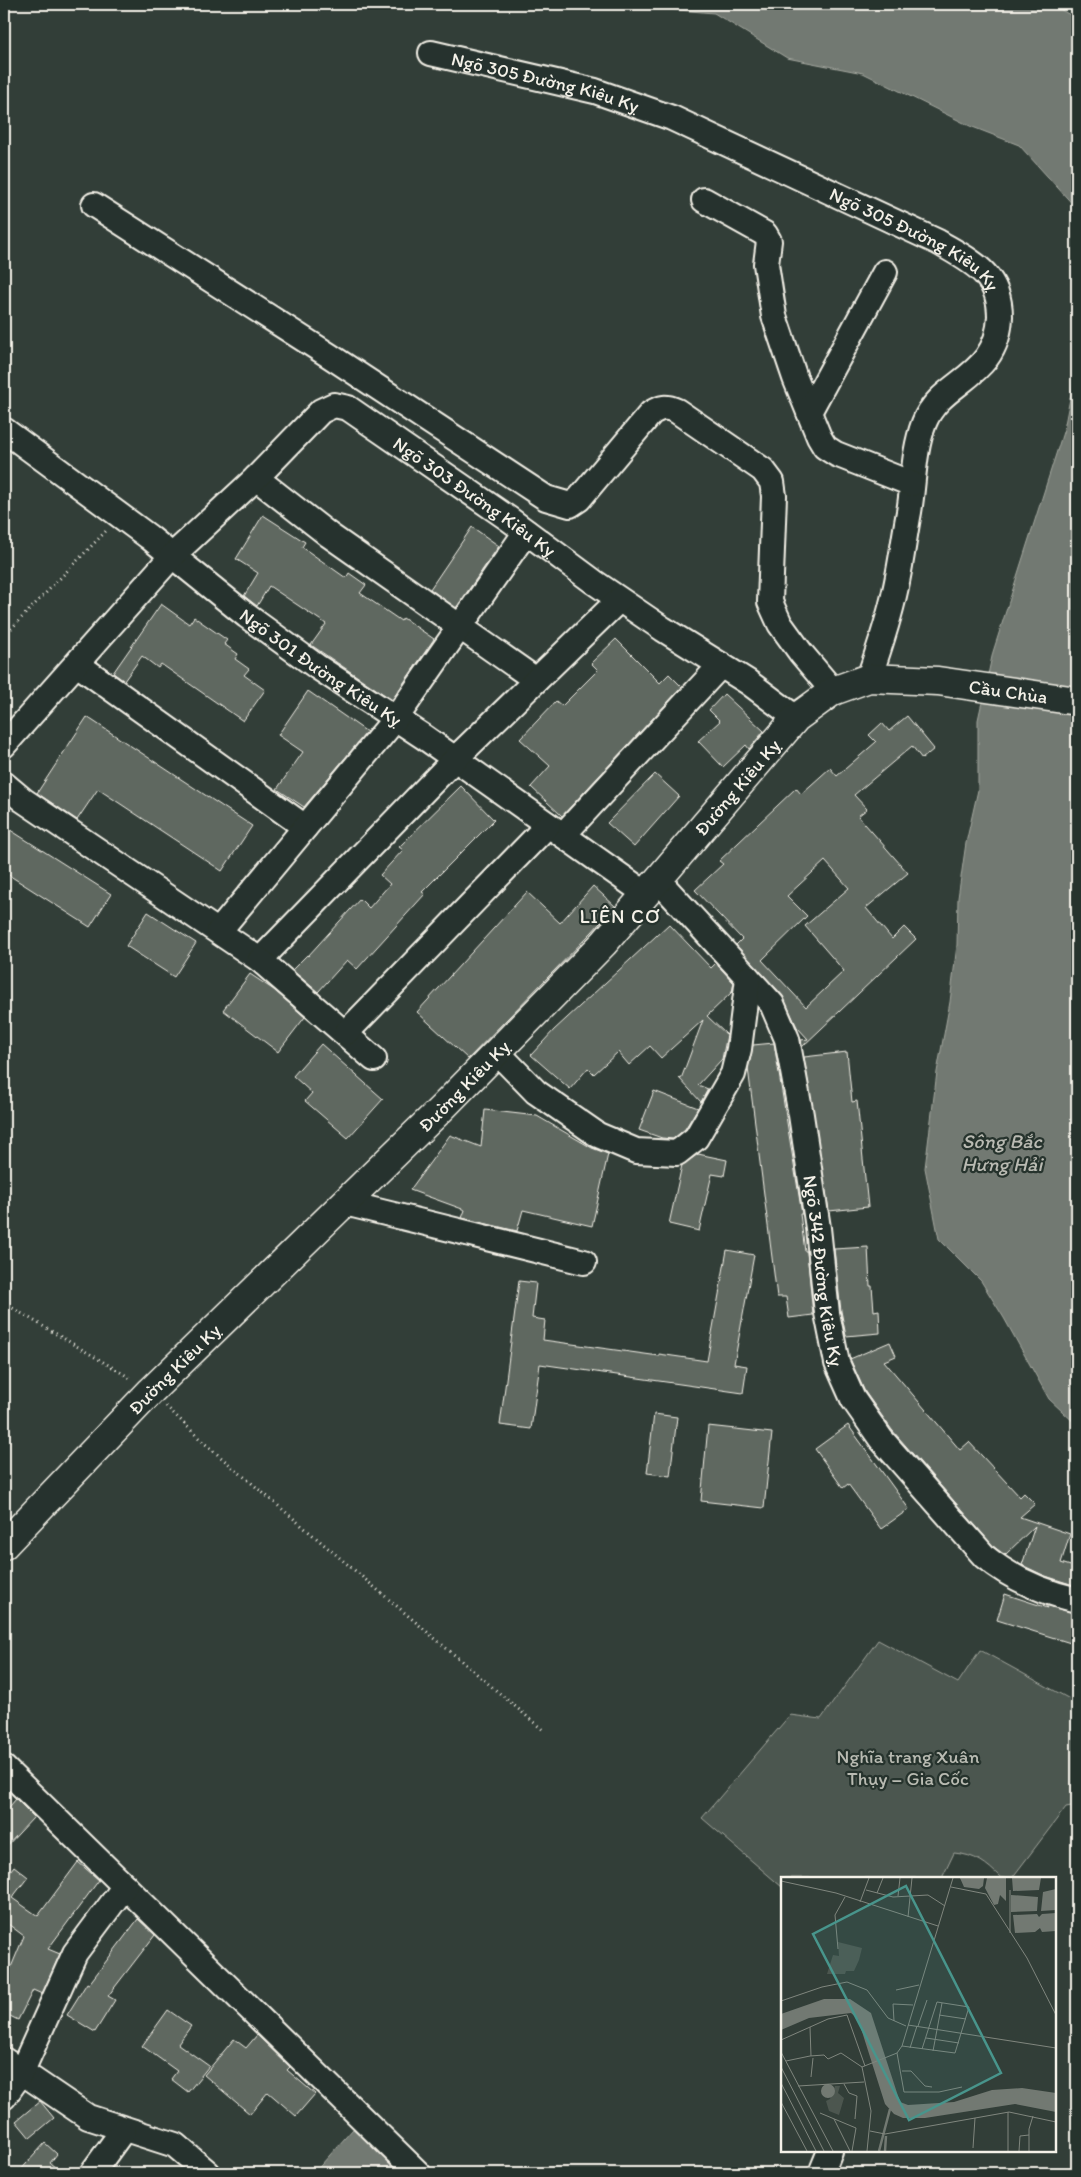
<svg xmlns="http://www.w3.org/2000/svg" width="1081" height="2177" viewBox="0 0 1081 2177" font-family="Itim,sans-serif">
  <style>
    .green { fill: #4c564f; stroke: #a0a49c }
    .water { fill: #727972; stroke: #a6a9a1 }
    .building { fill: #5f6861; stroke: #f4f1e8; fill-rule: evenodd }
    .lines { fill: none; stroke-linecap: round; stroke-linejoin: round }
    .minor-casing { stroke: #f4f1e8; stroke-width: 28 }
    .major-casing { stroke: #f4f1e8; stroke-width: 31 }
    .path { stroke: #f4f1e8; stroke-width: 3; stroke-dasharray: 1 4; stroke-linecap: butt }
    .minor { stroke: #26332d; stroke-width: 24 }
    .major { stroke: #26332d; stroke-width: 28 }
    .labels { text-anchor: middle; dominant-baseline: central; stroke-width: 4.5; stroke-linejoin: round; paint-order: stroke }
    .street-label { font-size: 19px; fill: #f4f1e8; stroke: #26332d }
    .park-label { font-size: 19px; fill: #b9bbb2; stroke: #26332d }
    .neighbourhood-label { font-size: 20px; letter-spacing: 1px; fill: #f4f1e8; stroke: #26332d }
    .water-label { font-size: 20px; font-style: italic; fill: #babbb3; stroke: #26332d }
    .inset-river { fill: none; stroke: #727972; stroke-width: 2.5 }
    .inset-road { fill: none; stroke: #80867e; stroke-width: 1 }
    .view { fill: #48958c; fill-opacity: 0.15; stroke: #48958c; stroke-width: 2.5 }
    .inset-edge { fill: none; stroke: #f4f1e8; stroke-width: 2.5 }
  </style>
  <rect width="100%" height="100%" fill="#323e38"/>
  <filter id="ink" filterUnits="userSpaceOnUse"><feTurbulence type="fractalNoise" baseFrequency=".02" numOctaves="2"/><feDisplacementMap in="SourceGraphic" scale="10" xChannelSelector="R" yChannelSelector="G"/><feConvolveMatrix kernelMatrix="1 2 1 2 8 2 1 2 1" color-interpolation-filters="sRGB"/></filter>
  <g filter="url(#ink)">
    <!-- green -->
    <path class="green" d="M878 1640 958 1683 980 1650 1077 1703V1805L1066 1807 1012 1878H1001C986 1863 976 1855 954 1853L942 1878H782V1887L702 1818 790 1715 821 1719Z"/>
    <!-- water -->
    <g class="water">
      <polygon points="647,4 1051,4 1077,19 1077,209 1019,145 970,126 863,73 787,58 714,13 654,8"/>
      <polygon points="1077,363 1077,1157 1074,1180 1077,1191 1077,1425 1049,1399 1004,1318 981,1281 939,1239 925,1168 937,1072 950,1002 957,945 958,898 966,843 978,790 978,720 993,652 1064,429"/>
      <polygon points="353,2129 393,2164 385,2173 314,2173"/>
    </g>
    <!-- building -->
    <g class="building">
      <polygon points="263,515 305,542 302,547 346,578 349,573 366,585 360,593 401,621 403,618 434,639 392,700 311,645 326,624 269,586 257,606 244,596 258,573 236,559"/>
      <polygon points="472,527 499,546 456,608 430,589"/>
      <polygon points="161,604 189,624 194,617 227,640 224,644 238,654 235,659 249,669 244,675 265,690 243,721 161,664 158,668 142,656 124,681 113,673"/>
      <polygon points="616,639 660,683 669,674 682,687 562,816 531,787 550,766 520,739 556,701 562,706 598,670 591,663"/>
      <polygon points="308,691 367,732 304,807 277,789 303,752 278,735"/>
      <polygon points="724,694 764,731 749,749 746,745 723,767 698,741 720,721 709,710"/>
      <path d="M907 716 934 749 922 759 912 746 854 795 867 809 858 816 908 873 866 908 892 939 904 927 916 939 802 1047 801 1040 808 1039 797 1027 782 995 736 945 742 939 695 890 723 864 719 861 796 788 801 794 830 768 837 776 876 742 869 735 882 723 889 731ZM825 861 849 888 805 926 844 971 806 1007 762 960 807 916 787 896Z"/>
      <polygon points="87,717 252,826 222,871 98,789 77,820 37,793"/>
      <polygon points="655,774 679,796 634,847 607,823"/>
      <polygon points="461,786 494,820 422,892 425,894 357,969 347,960 318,992 292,970 307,955 308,956 360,899 369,908 390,884 380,875 403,850 399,847"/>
      <polygon points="4,826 111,894 90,927 4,872"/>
      <polygon points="593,886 615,906 592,932 468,1059 417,1012 527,892 560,923"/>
      <polygon points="148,912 196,943 174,977 126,946"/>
      <polygon points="669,924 711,968 716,963 734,983 732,992 707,1016 727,1035 722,1059 698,1085 708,1089 701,1102 679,1078 681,1079 703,1020 661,1058 650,1046 629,1065 618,1052 594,1074 588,1068 570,1089 531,1055 554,1030"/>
      <polygon points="250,974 274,990 305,1017 278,1052 223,1010"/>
      <polygon points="774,1043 802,1214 800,1214 805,1251 807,1251 813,1315 789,1318 786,1297 777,1297 748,1068 753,1045"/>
      <polygon points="321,1044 383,1099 348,1138 305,1101 312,1093 293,1076"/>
      <polygon points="847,1052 852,1102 857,1101 868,1207 829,1211 804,1057"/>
      <polygon points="654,1091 698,1108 685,1129 673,1139 662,1138 639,1130"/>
      <polygon points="485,1110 537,1116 592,1148 608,1154 592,1226 523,1210 517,1231 462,1218 465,1210 410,1190 450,1135 481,1147"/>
      <polygon points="698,1154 727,1160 724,1176 712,1174 699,1231 669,1224 682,1165"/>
      <polygon points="868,1247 870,1286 872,1286 874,1311 879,1310 880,1333 846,1336 841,1311 834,1249"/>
      <polygon points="727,1250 754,1255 734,1364 747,1366 743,1393 540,1364 531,1429 500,1425 519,1281 536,1283 532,1318 545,1320 543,1340 659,1356 659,1354 707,1361"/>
      <polygon points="890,1342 896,1356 884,1361 960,1450 969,1442 1020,1497 1024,1493 1035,1504 1020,1517 1070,1534 1061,1563 1077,1568 1077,1586 1045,1576 1022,1565 1035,1526 1005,1555 994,1547 892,1430 865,1392 850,1359"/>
      <polygon points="654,1414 677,1417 670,1476 647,1473"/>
      <polygon points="848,1425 909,1509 881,1529 848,1484 843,1488 815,1449"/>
      <polygon points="708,1426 772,1433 764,1508 701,1501"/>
      <polygon points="1005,1594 1048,1608 1046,1605 1077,1613 1077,1645 997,1620"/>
      <polygon points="16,1799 34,1817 4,1849 4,1813"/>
      <polygon points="78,1862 99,1880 48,1949 60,1954 42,1994 33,1990 18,2020 4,2013 4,1984 24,1936 4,1921 4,1879 14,1866 28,1877 12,1898 38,1916"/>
      <polygon points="138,1919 155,1935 108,1996 115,2000 95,2032 67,2015 87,1983 89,1984"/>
      <polygon points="168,2010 191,2026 178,2044 209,2066 188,2092 171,2079 177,2071 142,2046"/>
      <polygon points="257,2035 290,2067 287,2070 315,2094 296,2116 268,2092 250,2114 204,2075 234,2039 246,2048"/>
      <polygon points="40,2101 54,2118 30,2138 16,2121"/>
      <polygon points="45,2143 57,2154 50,2163 62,2173 18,2173"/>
    </g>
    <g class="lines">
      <!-- minor casing -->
      <g class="minor-casing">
        <g id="minor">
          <path id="s1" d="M431 53 595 91 672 118 938 242C970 261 1000 273 1000 316 998 379 941 379 924 423 913 452 914 483 909 512 904 538 901 565 895 591 889 620 879 649 869 678"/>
          <polyline points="704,200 765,234 769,241 766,264 774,316 795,378 819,437 825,447 836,454 912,484"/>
          <path d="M94 205 330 356 546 498 570 505 579 499 651 413C661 407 666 406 677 411L763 470 772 482 774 496 770 602 780 624 801 653 833 691"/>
          <polyline points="809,412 885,272"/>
          <path id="s2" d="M4 430 149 537 247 616 316 666 424 737 646 894"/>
          <polyline points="256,478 329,535 536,680"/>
          <polyline points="77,664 305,827"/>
          <path id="s3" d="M4 745 172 556 256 478 321 411 334 405 348 408 509 519 594 582 663 629 748 682 796 718"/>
          <polyline points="4,784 23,800 260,960 455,759 619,600"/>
          <polyline points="563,835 721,665"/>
          <path id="s4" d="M658 880 772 1004 787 1039 801 1115 818 1228 827 1313 837 1363 853 1399 881 1439 985 1557C1012 1579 1043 1592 1077 1600"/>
          <polyline points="219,931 396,718 526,532"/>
          <polyline points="260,960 374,1059"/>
          <polyline points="346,1033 548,825"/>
          <polyline points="497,1052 536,1092 598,1135 636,1151 677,1153 696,1138 733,1074 739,1049 748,978"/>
          <polyline points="345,1203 584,1262"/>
          <polyline points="4,1768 418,2173"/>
          <polyline points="4,2060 88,2117 175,2145 208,2173"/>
          <polyline points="4,2097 21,2073 75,1953 125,1886"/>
          <polyline points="92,2173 124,2129"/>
          <polyline points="821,2173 830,2151"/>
        </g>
      </g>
      <!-- major casing -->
      <g class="major-casing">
        <g id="major">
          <path id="s5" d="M4 1545 151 1391 442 1108 604 943 796 718 833 691 869 678 938 681 1077 701"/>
        </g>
      </g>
      <!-- path -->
      <g class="path">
        <polyline points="4,636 106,531"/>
        <polyline points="4,1303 132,1379"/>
        <polyline points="166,1406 203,1442 543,1730"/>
      </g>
      <!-- minor -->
      <use href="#minor" class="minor"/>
      <!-- major -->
      <use href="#major" class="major"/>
    </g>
  </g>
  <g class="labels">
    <!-- street labels -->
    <g class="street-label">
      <text stroke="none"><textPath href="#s1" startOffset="118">Ngõ 305 Đường Kiêu Kỵ</textPath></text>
      <text stroke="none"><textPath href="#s1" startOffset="522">Ngõ 305 Đường Kiêu Kỵ</textPath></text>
      <text stroke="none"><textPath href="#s3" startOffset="644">Ngõ 303 Đường Kiêu Kỵ</textPath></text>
      <text stroke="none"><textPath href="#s2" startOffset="396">Ngõ 301 Đường Kiêu Kỵ</textPath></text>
      <text stroke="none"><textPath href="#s5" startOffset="1370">Cầu Chùa</textPath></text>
      <text stroke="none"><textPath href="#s5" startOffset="1055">Đường Kiêu Kỵ</textPath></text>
      <text stroke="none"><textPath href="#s5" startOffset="650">Đường Kiêu Kỵ</textPath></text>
      <text stroke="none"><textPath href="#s4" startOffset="441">Ngõ 342 Đường Kiêu Kỵ</textPath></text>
      <text stroke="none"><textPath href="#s5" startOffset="245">Đường Kiêu Kỵ</textPath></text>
    </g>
    <!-- park labels -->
    <g class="park-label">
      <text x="908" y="1756">Nghĩa trang Xuân<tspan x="908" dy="22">Thụy – Gia Cốc</tspan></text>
    </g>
    <!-- neighbourhood labels -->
    <g class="neighbourhood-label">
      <text x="620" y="916">LIÊN CƠ</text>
    </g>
    <!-- water labels -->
    <g class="water-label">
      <text x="1002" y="1141">Sông Bắc<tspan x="1002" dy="23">Hưng Hải</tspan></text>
    </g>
  </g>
  <!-- overview -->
  <g transform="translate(781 1877)">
    <rect width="275" height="275" fill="#323e38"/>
    <path d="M57 65 81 71 78 83 73 94H65L64 97H46L52 78 58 79ZM54 209H59L57 216 63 221 58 238 48 234 45 224 49 222Z" fill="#4c564f"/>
    <path d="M179 1H203L202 9 198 12 183 10ZM206 1H225V24L219 18 217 27 213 28 204 11ZM231 1H260L258 13 232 14ZM275 12V33L260 34 262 15ZM230 18 257 20 256 34 230 35ZM275 36V54L261 55 259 51 254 55 234 56 232 38 256 37 258 40 261 37ZM43 122H69L90 136 119 225 127 228 173 225 211 213 241 211 275 216V235L234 227 144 241H122L113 237 104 227 77 142 70 136 28 141 0 153V137ZM40 214a7 7 0 1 1 14 0a7 7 0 1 1-14 0Z" fill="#727972"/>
    <path class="inset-river" d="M98 274 109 232M104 274 105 259"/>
    <path class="inset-road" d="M0 4 55 16 157 49M170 10 205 17 246 81 275 138M85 13 112 20 147 18 164 29M229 13V56M96 16 102 1M117 19 119 1M79 25 88 1M127 40 131 1M57 72 54 38 64 20M115 113 138 108M0 124 41 110 66 105 86 113 107 141 125 149M158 138 185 142M113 144 112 127 132 128M127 148 275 171M137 149 146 123M29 150 30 179M145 161 178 166M0 163 47 142 66 138 84 189M121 169 174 176 188 130 156 125 141 172M129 171 136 149M152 174 161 126M0 175 52 274M116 176 123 215H158L181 210M5 184 29 179 43 178 47 182 60 176 81 190M0 190 43 274M121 194H130L144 209 151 210M30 200 32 181M0 206 35 274M63 207 68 216 76 219 74 242M17 209 83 205M0 225 26 274M227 235V274M39 236 75 251 71 274M53 242 69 274M89 254 104 257 228 235 275 245M192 271 194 241M86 274 90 234 81 190 116 176 121 169 172 1M238 274 239 259 248 258M248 274V252L252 239"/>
    <path class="view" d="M125 9 220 196 128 243 32 57Z"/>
    <rect width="275" height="275" class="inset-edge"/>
  </g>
  <!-- margin -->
  <rect width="1081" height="2177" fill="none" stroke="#26332d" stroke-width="20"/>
  <rect x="10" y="10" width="1061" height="2157" fill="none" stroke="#f4f1e8" stroke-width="2" filter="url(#ink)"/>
</svg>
